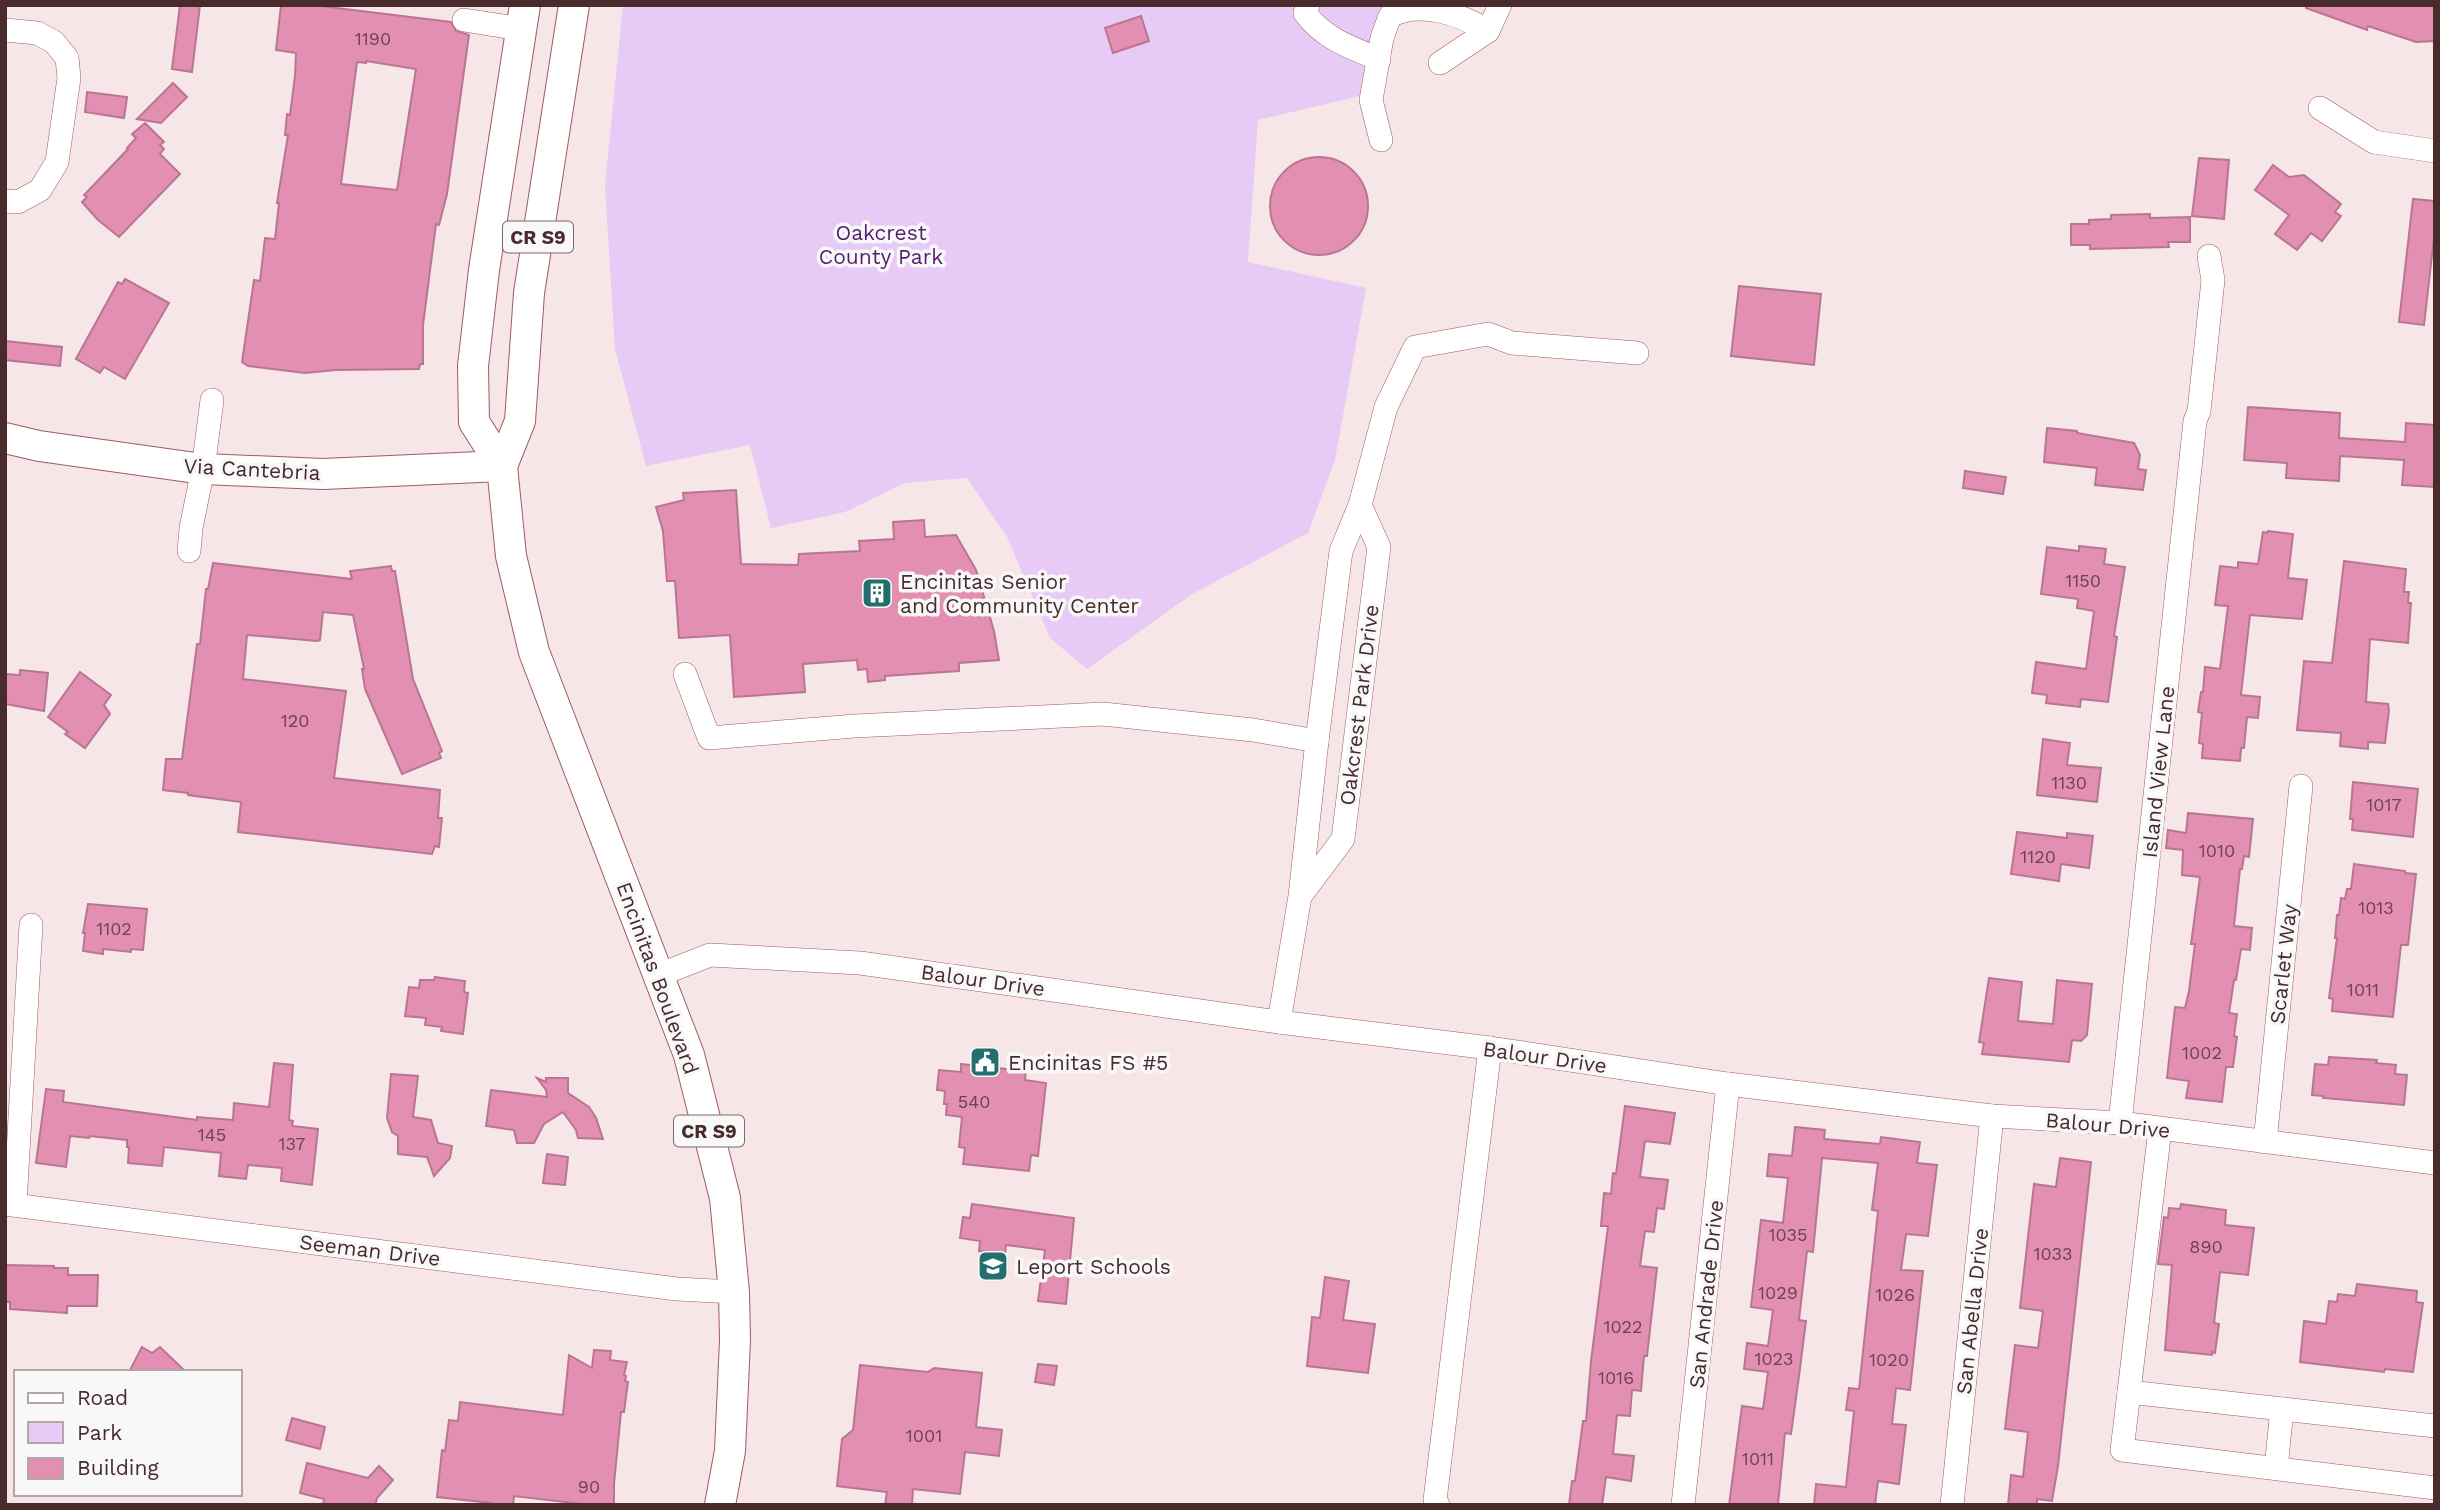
<svg xmlns="http://www.w3.org/2000/svg" width="2440" height="1510" viewBox="0 0 2440 1510" font-family="'Work Sans',sans-serif">
  <style>
    .green { fill: #e7cbf6 }
    .building { fill: #e28fb1; stroke: #b97692; stroke-width: 2; fill-rule: evenodd }
    .lines { fill: none; stroke-linecap: round; stroke-linejoin: round }
    .minor-casing { stroke: #a05a62; stroke-width: 24 }
    .major-casing { stroke: #a05a62; stroke-width: 32 }
    .minor { stroke: #fff; stroke-width: 23 }
    .major { stroke: #fff; stroke-width: 30 }
    .labels { text-anchor: middle; dominant-baseline: central; stroke-width: 7; stroke-linejoin: round; paint-order: stroke }
    .number-label { font-size: 18px; fill: #6f434e }
    .shield { fill: #f8f8f8; stroke: #7e686a; stroke-width: 2 }
    .shield-label { font-size: 19px; font-weight: bold; fill: #492a2d }
    .park-label { font-size: 21px; fill: #561d6e; stroke: #f8f8f8 }
    .street-label { font-size: 21px; fill: #492a2d; stroke: #f8f8f8 }
    .poi-label { font-size: 21px; fill: #492a2d; stroke: #f8f8f8; text-anchor: start }
  </style>
  <rect width="100%" height="100%" fill="#f7e6e7"/>
  <!-- green -->
  <polygon class="green" points="623,5 1385,5 1368,94 1258,120 1248,262 1366,288 1335,460 1308,533 1192,594 1087,669 1050,638 1007,537 967,478 905,483 845,512 771,528 750,445 646,466 615,349 605,186"/>
  <!-- building -->
  <g class="building">
    <polygon points="180,5 200,5 192,72 172,69"/>
    <path d="M281 5H312L451 22 456 31 469 35 447 194 439 225 436 224 423 325V364H420L419 369 336 370 305 373 248 366 242 362 254 280 260 281 265 238 275 239 279 203H277L288 135H285L287 114 290 115 295 76 296 53 276 50ZM366 61 416 69 397 190 341 184 357 62 366 63Z"/>
    <polygon points="2306,5 2435,5 2435,41 2416,42 2368,26 2367,30 2306,8"/>
    <polygon points="1141,16 1149,41 1113,53 1105,28"/>
    <polygon points="173,83 187,97 161,123 137,119"/>
    <polygon points="87,92 127,97 124,118 85,112"/>
    <polygon points="145,123 164,142 160,145 164,149 160,154 180,174 119,237 97,219 82,202 87,197 84,195 128,149 127,148 136,138 132,134"/>
    <circle cx="1319" cy="206" r="49"/>
    <polygon points="2199,158 2229,160 2224,219 2192,216"/>
    <polygon points="2273,165 2289,177 2304,175 2341,204 2335,212 2341,216 2322,241 2311,233 2297,250 2275,234 2289,215 2255,190"/>
    <polygon points="2413,199 2435,201 2435,229 2424,325 2399,322"/>
    <polygon points="2150,214 2150,218 2190,217 2190,242 2168,242 2169,247 2090,249 2090,245 2071,245 2071,224 2089,224 2089,220 2111,219 2111,215"/>
    <polygon points="125,279 169,303 125,379 104,367 100,373 76,359 118,282 122,284"/>
    <polygon points="1739,286 1821,294 1814,365 1731,356"/>
    <polygon points="5,341 62,347 60,366 5,360"/>
    <polygon points="2248,407 2340,413 2339,438 2405,442 2406,423 2435,425 2435,487 2402,485 2404,460 2340,456 2339,481 2286,478 2287,463 2244,460"/>
    <polygon points="2047,428 2077,431 2077,433 2134,443 2140,455 2138,469 2146,470 2143,490 2095,485 2097,468 2044,462"/>
    <polygon points="1965,471 2006,477 2003,494 1963,488"/>
    <polygon points="736,490 741,564 798,565 799,554 860,551 859,541 894,539 893,522 924,520 925,537 956,535 976,570 994,631 999,660 959,663 959,671 885,676 885,680 868,682 867,669 858,670 857,660 803,664 805,692 734,697 730,635 679,638 675,581 667,581 663,531 656,507 684,500 683,493"/>
    <polygon points="2268,531 2293,534 2288,578 2307,580 2302,619 2250,615 2241,695 2260,697 2258,718 2247,717 2244,748 2241,748 2240,761 2202,758 2203,744 2199,743 2202,713 2198,712 2201,692 2203,692 2205,667 2220,669 2228,606 2215,605 2220,566 2238,568 2238,562 2258,564 2263,532 2267,533"/>
    <polygon points="2079,546 2106,549 2104,564 2125,567 2114,636 2117,637 2108,702 2081,699 2080,707 2046,703 2047,695 2032,693 2036,662 2086,669 2094,611 2077,608 2078,599 2041,594 2047,547 2079,551"/>
    <polygon points="2344,561 2406,569 2404,592 2409,592 2408,603 2411,603 2408,643 2370,639 2366,702 2388,704 2389,710 2385,743 2368,742 2368,749 2340,746 2341,733 2297,730 2304,661 2332,663"/>
    <polygon points="213,563 352,579 350,571 391,566 392,571 395,571 413,679 442,751 439,753 441,758 402,774 365,689 362,669 364,669 353,615 323,612 320,640 317,641 247,635 243,679 346,691 334,778 440,790 438,818 442,818 439,847 435,846 432,854 238,832 241,802 188,795 188,793 163,790 166,759 182,759 197,644 200,644 206,589 208,589"/>
    <polygon points="20,670 48,673 44,711 5,704 5,674 20,675"/>
    <polygon points="80,672 111,695 104,705 110,714 85,748 65,734 68,732 48,717"/>
    <polygon points="2043,739 2070,743 2067,765 2101,768 2097,802 2037,795"/>
    <polygon points="2353,782 2418,789 2413,837 2352,830 2353,819 2350,819"/>
    <polygon points="2188,813 2253,819 2249,857 2244,856 2242,869 2240,869 2234,926 2252,928 2250,950 2241,949 2236,980 2234,980 2229,1013 2237,1014 2234,1036 2237,1037 2233,1067 2226,1067 2222,1102 2186,1098 2189,1081 2167,1078 2175,1007 2185,1008 2189,991 2195,944 2191,944 2200,877 2182,875 2183,850 2166,848 2168,830 2186,833"/>
    <polygon points="2017,832 2067,838 2067,833 2093,836 2089,868 2061,864 2059,881 2011,874"/>
    <polygon points="2354,864 2405,871 2405,873 2416,874 2408,945 2401,945 2393,1017 2332,1011 2333,999 2329,998 2337,938 2335,938 2337,915 2339,915 2341,898 2345,899 2347,889 2351,889"/>
    <polygon points="88,904 147,909 143,950 131,949 131,952 103,949 103,954 83,951 85,933 83,933"/>
    <polygon points="435,977 465,981 464,992 468,993 463,1034 441,1031 442,1027 425,1025 426,1018 405,1016 409,987 419,988 420,980 434,980"/>
    <polygon points="1989,978 2022,982 2018,1021 2053,1024 2057,980 2092,984 2087,1035 2081,1041 2072,1040 2069,1062 1982,1054 1984,1043 1979,1042"/>
    <polygon points="2329,1057 2377,1060 2376,1063 2396,1065 2395,1074 2407,1075 2404,1105 2323,1098 2324,1096 2312,1095 2315,1064 2328,1065"/>
    <polygon points="274,1063 293,1065 289,1120 293,1121 292,1126 318,1129 312,1185 281,1181 282,1168 248,1165 246,1179 219,1176 221,1153 164,1147 162,1166 128,1163 129,1147 127,1147 127,1140 90,1136 89,1138 70,1136 66,1167 36,1163 46,1089 64,1091 63,1102 197,1120 197,1117 233,1120 234,1103 269,1107"/>
    <polygon points="961,1064 1026,1071 1025,1080 1046,1083 1038,1156 1031,1155 1029,1171 963,1164 965,1148 959,1147 962,1117 946,1115 947,1104 944,1104 945,1091 937,1090 939,1070 961,1072"/>
    <polygon points="391,1074 418,1076 413,1117 431,1120 438,1143 452,1146 450,1158 434,1176 427,1157 398,1154 398,1136 392,1132 387,1118"/>
    <polygon points="537,1078 546,1082 546,1078 568,1078 568,1093 589,1107 596,1118 603,1139 578,1138 576,1130 563,1112 544,1124 534,1143 517,1143 514,1130 486,1126 491,1090 547,1097 546,1090"/>
    <polygon points="1625,1106 1675,1113 1670,1144 1645,1141 1640,1177 1668,1180 1664,1209 1657,1208 1654,1232 1645,1231 1640,1266 1657,1268 1647,1356 1644,1356 1641,1391 1632,1390 1630,1416 1617,1415 1613,1454 1634,1456 1631,1481 1606,1477 1602,1505 1569,1505 1572,1481 1575,1481 1583,1421 1586,1421 1591,1361 1608,1226 1601,1226 1604,1193 1611,1194 1613,1173 1616,1174"/>
    <polygon points="1795,1127 1825,1130 1824,1139 1880,1144 1881,1137 1920,1142 1917,1163 1937,1165 1928,1236 1906,1234 1901,1270 1923,1271 1910,1390 1896,1388 1892,1424 1906,1425 1899,1484 1878,1481 1875,1505 1814,1505 1816,1484 1846,1487 1854,1411 1846,1410 1849,1388 1859,1389 1878,1211 1872,1210 1878,1163 1822,1158 1813,1252 1807,1251 1799,1320 1806,1321 1799,1376 1791,1434 1785,1433 1778,1505 1729,1505 1742,1406 1763,1409 1768,1372 1744,1369 1747,1343 1768,1346 1773,1310 1751,1307 1761,1220 1783,1223 1788,1178 1767,1176 1769,1154 1792,1156"/>
    <polygon points="547,1154 568,1157 565,1185 543,1183"/>
    <polygon points="2060,1158 2091,1162 2058,1466 2052,1501 2037,1499 2037,1505 2008,1505 2011,1475 2023,1477 2028,1432 2005,1429 2015,1345 2038,1348 2043,1311 2020,1308 2034,1184 2056,1187"/>
    <polygon points="972,1204 1074,1218 1066,1304 1038,1301 1045,1250 1006,1245 1005,1254 979,1251 980,1241 960,1238 963,1217 970,1218"/>
    <polygon points="2181,1204 2226,1210 2225,1225 2254,1228 2248,1275 2220,1272 2214,1323 2219,1324 2215,1353 2212,1352 2212,1355 2165,1350 2172,1265 2158,1264 2164,1217 2168,1218 2169,1208 2180,1209"/>
    <polygon points="5,1265 54,1266 54,1268 68,1268 68,1275 98,1275 97,1306 67,1306 67,1313 10,1309 10,1302 5,1302"/>
    <polygon points="1325,1277 1349,1281 1343,1320 1375,1324 1368,1373 1307,1366 1312,1317 1320,1318"/>
    <polygon points="2357,1284 2417,1291 2416,1302 2423,1303 2413,1372 2385,1369 2384,1372 2300,1362 2304,1321 2326,1324 2329,1301 2337,1302 2338,1294 2355,1296"/>
    <polygon points="142,1347 152,1353 160,1347 186,1372 129,1372"/>
    <polygon points="594,1350 611,1351 610,1360 627,1362 624,1375 626,1376 625,1381 628,1382 624,1412 621,1412 614,1484 614,1505 590,1505 514,1496 513,1505 491,1505 491,1503 437,1497 442,1450 445,1451 449,1420 458,1421 460,1402 563,1415 569,1355 592,1368"/>
    <polygon points="1038,1364 1057,1366 1054,1385 1035,1382"/>
    <polygon points="860,1365 928,1372 934,1368 982,1373 976,1427 1002,1430 999,1456 965,1452 960,1494 913,1489 912,1505 885,1505 887,1492 837,1486 842,1439 853,1430"/>
    <polygon points="292,1418 325,1427 320,1449 286,1440"/>
    <polygon points="307,1463 368,1478 379,1466 393,1480 377,1498 375,1505 323,1505 324,1499 300,1493"/>
  </g>
  <g class="lines">
    <!-- minor casing -->
    <g class="minor-casing">
      <g id="minor">
        <path d="M1308 5 1305 13C1323 38 1351 48 1379 59"/>
        <polyline points="464,20 521,29"/>
        <polyline points="5,30 37,33 54,42 67,58 69,78 57,162 40,190 18,202 5,201"/>
        <polyline points="1440,63 1488,31 1500,5"/>
        <polyline points="2320,108 2374,142 2435,151"/>
        <path d="M1381 140 1371 100 1382 38 1390 16C1420 0 1460 14 1488 31"/>
        <polyline points="189,551 191,528 203,469 212,400"/>
        <polyline points="685,674 709,738 855,726 1103,714 1253,730 1317,741"/>
        <polyline points="1301,895 1343,839 1379,547 1360,505"/>
        <polyline points="659,975 710,955 860,963 1279,1022 1490,1048 1728,1084 1992,1116 2120,1123 2435,1163"/>
        <polyline points="1279,1022 1300,896 1317,741 1341,551 1360,505 1386,407 1415,347 1488,334 1512,343 1637,353"/>
        <polyline points="2120,1123 2195,421 2199,411 2213,280 2209,256"/>
        <polyline points="2265,1142 2301,786"/>
        <polyline points="5,1204 677,1289 734,1292"/>
        <polyline points="15,1205 31,925"/>
        <polyline points="2129,1392 2160,1129"/>
        <polyline points="2435,1426 2129,1392 2122,1450 2435,1488"/>
        <polyline points="2276,1468 2282,1409"/>
        <polyline points="1438,1505 1435,1500 1490,1048"/>
        <polyline points="1683,1505 1728,1084"/>
        <polyline points="1952,1505 1992,1116"/>
      </g>
    </g>
    <!-- major casing -->
    <g class="major-casing">
      <g id="major">
        <polyline points="525,5 484,270 473,366 474,422 502,466 511,556 534,652 689,1055 725,1198 734,1292 735,1340 730,1451 720,1505"/>
        <polyline points="5,438 39,446 203,469 323,474 502,466"/>
        <polyline points="502,466 520,421 529,293 574,5"/>
      </g>
    </g>
    <!-- minor -->
    <use href="#minor" class="minor"/>
    <!-- major -->
    <use href="#major" class="major"/>
  </g>
  <!-- icons -->
  <defs>
    <g id="building-square" transform="scale(1.575)"><rect x="-9" y="-9" width="18" height="18" rx="4" fill="#246f6e" stroke="#f8f8f8"/><path d="M-4-6H4V6H1V3H-1V6H-4ZM-2.5-4.3h1.7v1.8h-1.7ZM.8-4.3h1.7v1.8H.8ZM-2.5-1h1.7V.8h-1.7ZM.8-1h1.7V.8H.8Z" fill="#fff"/></g>
    <g id="civic-square" transform="scale(1.575)"><rect x="-9" y="-9" width="18" height="18" rx="4" fill="#246f6e" stroke="#f8f8f8"/><path d="M-.6-6.5H3V-4.5H.6V-3L4-1V1h2V6H-6V1h2V-1L-.6-3ZM-1.2 2.5V6h2.4V2.5Z" fill="#fff"/></g>
    <g id="school-square" transform="scale(1.575)"><rect x="-9" y="-9" width="18" height="18" rx="4" fill="#246f6e" stroke="#f8f8f8"/><path d="M0-5L7-2L0 1L-7-2ZM-4 1L0 2.5L4 1V4Q0 6-4 4Z" fill="#fff"/></g>
  </defs>
  <g fill-rule="evenodd">
    <use href="#building-square" x="877" y="593"/>
    <use href="#civic-square" x="985" y="1062"/>
    <use href="#school-square" x="993" y="1266"/>
  </g>
  <g class="labels">
    <!-- number labels -->
    <g class="number-label">
      <text x="373" y="38">1190</text>
      <text x="2083" y="580">1150</text>
      <text x="295" y="720">120</text>
      <text x="2069" y="782">1130</text>
      <text x="2384" y="804">1017</text>
      <text x="2217" y="850">1010</text>
      <text x="2038" y="856">1120</text>
      <text x="2376" y="907">1013</text>
      <text x="114" y="928">1102</text>
      <text x="2363" y="989">1011</text>
      <text x="2202" y="1052">1002</text>
      <text x="974" y="1101">540</text>
      <text x="212" y="1134">145</text>
      <text x="292" y="1143">137</text>
      <text x="1788" y="1234">1035</text>
      <text x="2206" y="1246">890</text>
      <text x="2053" y="1253">1033</text>
      <text x="1778" y="1292">1029</text>
      <text x="1895" y="1294">1026</text>
      <text x="1623" y="1326">1022</text>
      <text x="1774" y="1358">1023</text>
      <text x="1889" y="1359">1020</text>
      <text x="1616" y="1377">1016</text>
      <text x="924" y="1435">1001</text>
      <text x="1758" y="1458">1011</text>
      <text x="589" y="1486">90</text>
    </g>
    <!-- shield labels -->
    <g class="shield">
      <rect x="503" y="221.5" width="70" height="31" rx="5"/>
      <rect x="674" y="1115.5" width="70" height="31" rx="5"/>
    </g>
    <g class="shield-label">
      <text x="538" y="237">CR S9</text>
      <text x="709" y="1131">CR S9</text>
    </g>
    <!-- park labels -->
    <g class="park-label">
      <text x="881" y="232">Oakcrest<tspan x="881" dy="24">County Park</tspan></text>
    </g>
    <!-- street labels -->
    <g class="street-label">
      <text transform="translate(252 469) rotate(3)">Via Cantebria</text>
      <text transform="translate(1359 705) rotate(-83)">Oakcrest Park Drive</text>
      <text transform="translate(2158 772) rotate(-84)">Island View Lane</text>
      <text transform="translate(2283 964) rotate(-84)">Scarlet Way</text>
      <text transform="translate(658 978) rotate(70)">Encinitas Boulevard</text>
      <text transform="translate(983 980) rotate(8)">Balour Drive</text>
      <text transform="translate(1545 1057) rotate(8)">Balour Drive</text>
      <text transform="translate(2108 1125) rotate(5)">Balour Drive</text>
      <text transform="translate(370 1250) rotate(7)">Seeman Drive</text>
      <text transform="translate(1706 1294) rotate(-84)">San Andrade Drive</text>
      <text transform="translate(1972 1311) rotate(-84)">San Abella Drive</text>
    </g>
    <!-- poi labels -->
    <g class="poi-label">
      <text x="900" y="581">Encinitas Senior<tspan x="900" dy="24">and Community Center</tspan></text>
      <text x="1008" y="1062">Encinitas FS #5</text>
      <text x="1016" y="1266">Leport Schools</text>
    </g>
  </g>
  <!-- border -->
  <rect width="2440" height="1510" fill="none" stroke="#492a2d" stroke-width="14"/>
  <!-- legend -->
  <rect x="14" y="1370" width="228" height="126" fill="#f8f8f8" stroke="#b2a6a7" stroke-width="2"/>
  <rect x="28" y="1393" width="35" height="10" fill="#ffffff" stroke="#b2a6a7" stroke-width="2"/>
  <text x="77" y="1405" font-size="21" fill="#492a2d">Road</text>
  <rect x="28" y="1422" width="35" height="21" fill="#e7cbf6" stroke="#b2a6a7" stroke-width="2"/>
  <text x="77" y="1440" font-size="21" fill="#492a2d">Park</text>
  <rect x="28" y="1458" width="35" height="21" fill="#e28fb1" stroke="#b2a6a7" stroke-width="2"/>
  <text x="77" y="1475" font-size="21" fill="#492a2d">Building</text>
</svg>
